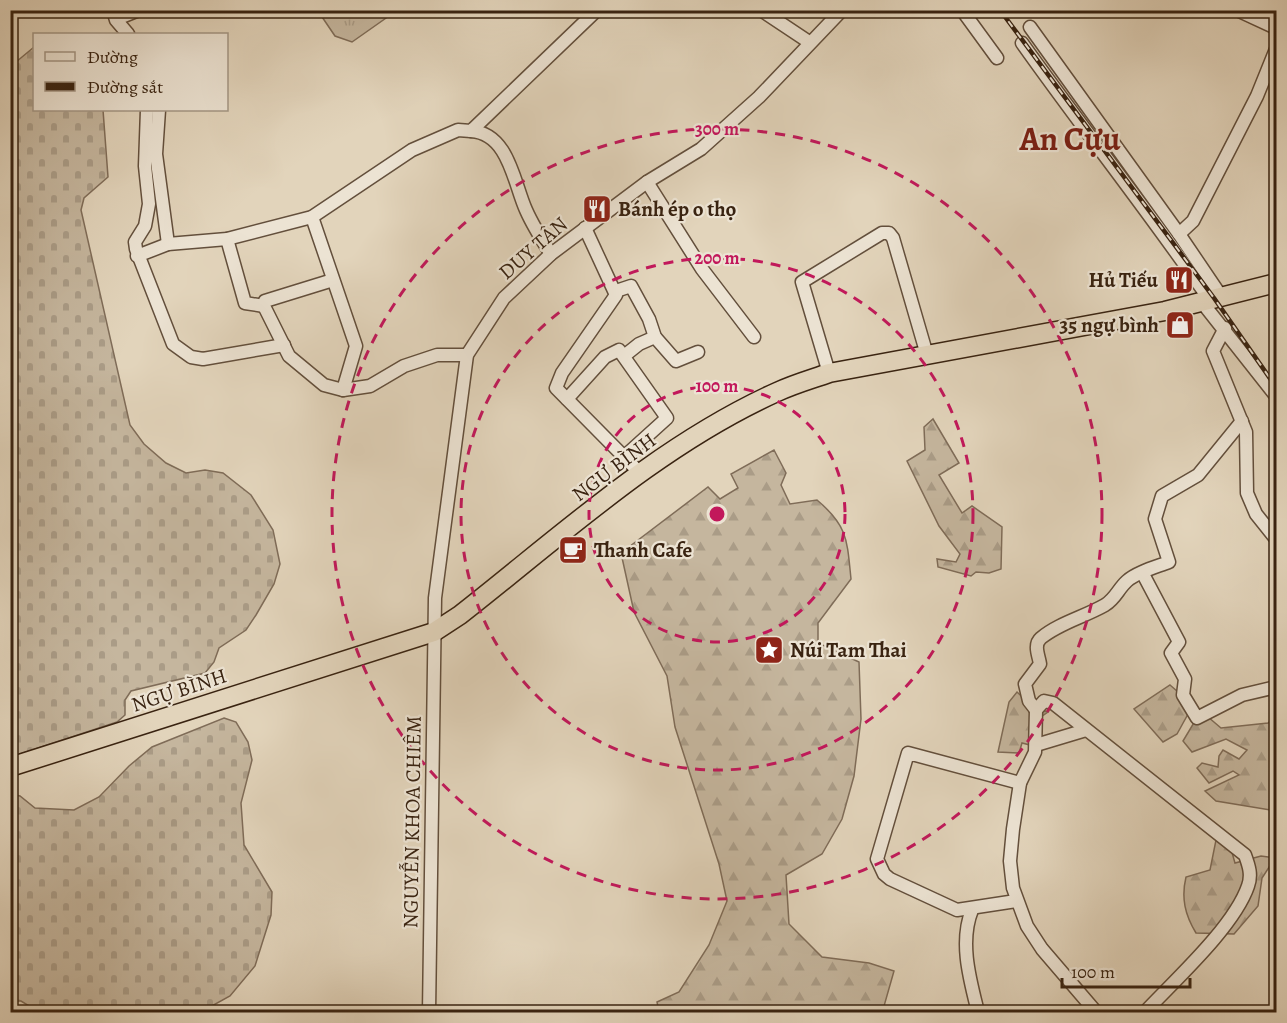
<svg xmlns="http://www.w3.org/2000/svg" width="1287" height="1023" viewBox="0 0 1287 1023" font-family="Alegreya,serif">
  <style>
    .grass { fill: url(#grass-tufts); stroke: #7f6c58; stroke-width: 1.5 }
    .forest { fill: url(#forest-firs); stroke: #7f6c58; stroke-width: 1.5 }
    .cemetery { fill: url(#cemetery-stones); stroke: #7f6c58; stroke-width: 1.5 }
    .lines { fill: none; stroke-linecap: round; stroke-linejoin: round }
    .stream { stroke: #7c6954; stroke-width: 2 }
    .minor-casing { stroke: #634f3c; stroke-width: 15 }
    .highway-casing { stroke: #392311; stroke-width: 21 }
    .minor { stroke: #ece3d3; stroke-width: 12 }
    .highway { stroke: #e2d4bb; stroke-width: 18 }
    .rail-casing { stroke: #392311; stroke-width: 4.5 }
    .rail { stroke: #ece3d3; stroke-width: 2; stroke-dasharray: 7; stroke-linecap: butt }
    .ring { fill: none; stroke: #c2185b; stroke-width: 3; stroke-dasharray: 10 8 }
    .labels { text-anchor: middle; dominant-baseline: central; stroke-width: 4.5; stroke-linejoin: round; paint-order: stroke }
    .poi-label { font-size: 21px; font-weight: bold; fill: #392311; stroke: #ece3d3; text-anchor: start }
    .street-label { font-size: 21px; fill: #392311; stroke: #ece3d3 }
    .town-label { font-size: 33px; font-weight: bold; fill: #7a1f14; stroke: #ece3d3 }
    .centre { fill: #c2185b; stroke: #ece3d3; stroke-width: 3 }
    .ring-label { font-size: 18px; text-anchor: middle; font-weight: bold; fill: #c2185b; stroke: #ece3d3; stroke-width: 4.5; stroke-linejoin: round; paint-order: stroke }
  </style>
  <defs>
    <pattern id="grass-tufts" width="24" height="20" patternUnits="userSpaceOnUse" patternTransform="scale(1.5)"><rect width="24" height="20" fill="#c5b69e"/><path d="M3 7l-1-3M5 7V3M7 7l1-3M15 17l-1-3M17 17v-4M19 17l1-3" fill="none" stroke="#aa9c87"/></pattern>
    <pattern id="forest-firs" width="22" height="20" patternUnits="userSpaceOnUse" patternTransform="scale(1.5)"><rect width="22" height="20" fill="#c5b69e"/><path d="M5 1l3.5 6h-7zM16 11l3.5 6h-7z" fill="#aa9c87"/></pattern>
    <pattern id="cemetery-stones" width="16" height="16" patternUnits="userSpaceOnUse" patternTransform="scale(1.5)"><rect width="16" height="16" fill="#c5b69e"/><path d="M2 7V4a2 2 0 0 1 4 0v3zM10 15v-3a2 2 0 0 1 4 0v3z" fill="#aa9c87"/></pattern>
  </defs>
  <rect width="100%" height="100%" fill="#e2d4bb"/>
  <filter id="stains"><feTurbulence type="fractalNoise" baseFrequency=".00333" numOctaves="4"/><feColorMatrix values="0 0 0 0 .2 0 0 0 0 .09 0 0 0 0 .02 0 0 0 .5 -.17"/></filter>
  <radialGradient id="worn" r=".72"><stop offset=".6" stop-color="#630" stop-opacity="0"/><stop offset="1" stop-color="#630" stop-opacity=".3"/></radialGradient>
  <!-- grass -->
  <polygon class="grass" points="318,11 396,11 352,42 335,36"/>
  <!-- forest -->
  <g class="forest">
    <polygon points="933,419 959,463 939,475 962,513 972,506 1002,527 1001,569 989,573 976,572 971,576 938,567 937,559 956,562 960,554 939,526 907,461 925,450 924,427"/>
    <path d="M774 450 786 473 781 485 790 504 817 500C848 526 847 540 851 579L818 623V643L859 662 861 719 854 776 842 819 822 854 786 875 789 924 822 957 869 963 894 971 884 1006 888 1012H659L657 1002 679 992 709 945 727 901 719 864 675 727 667 676 634 612 621 553 708 487 720 499 738 488 731 474Z"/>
    <polygon points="1170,685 1193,705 1177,734 1163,742 1134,709"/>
    <polygon points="1017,692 1033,707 1048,712 1038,719 1030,745 1022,743 1019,753 998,752 1009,702"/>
    <polygon points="1201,711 1221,728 1268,723 1276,716 1276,811 1216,801 1205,791 1239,775 1233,771 1209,783 1197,768 1202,763 1218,767 1219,756 1223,750 1239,759 1247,750 1226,739 1192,752 1183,741"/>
    <path d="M1216 840 1229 842 1235 863 1261 856 1275 858 1262 878 1258 906 1234 934 1196 933C1185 915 1181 898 1186 877L1210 870Z"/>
  </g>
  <!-- cemetery -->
  <g class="cemetery">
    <polygon points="34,47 34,110 103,110 108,177 84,198 81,210 130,425 144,444 166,463 186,473 205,470 223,473 251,495 273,530 280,564 274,584 256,615 246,630 219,648 214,662 205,673 131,691 125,700 125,715 117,722 11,757 10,67"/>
    <polygon points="224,718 236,722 248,742 252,760 241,803 244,845 272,892 271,915 255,966 230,996 201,1012 39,1012 21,1001 11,1001 11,794 20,796 35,808 74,810 99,797 129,766 152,747"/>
  </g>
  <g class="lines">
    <!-- stream -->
    <polyline class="stream" points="142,14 151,10"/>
    <!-- minor casing -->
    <g class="minor-casing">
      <g id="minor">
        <polyline points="113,10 116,20 128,34"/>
        <polyline points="761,10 809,42"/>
        <polyline points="962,10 997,58"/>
        <polyline points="1237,10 1276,28"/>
        <polyline points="119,18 139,10"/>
        <polyline points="1030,27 1179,234 1193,221 1257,96 1276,49"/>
        <path d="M1022 43C1083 129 1149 212 1209 299"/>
        <polyline points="147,110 145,166 149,204 145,226 135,242 136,249 173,344 191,357 203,359 284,345"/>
        <polyline points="159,110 156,154 168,244"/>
        <path d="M471 131C509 133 514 184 526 210 533 226 542 240 551 254"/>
        <polyline points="647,182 702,269 754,337"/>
        <polyline points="312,217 356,346 343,390"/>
        <polyline points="585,228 616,295 562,373 556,388 640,473"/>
        <polyline points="1179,234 1221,296"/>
        <polyline points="227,239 245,303 264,306"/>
        <polyline points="137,256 168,244 227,239 312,217 412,150 458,130 471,131 597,10"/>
        <polyline points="333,280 265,301 264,306 289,356 324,385 343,390 370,386 404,366 437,355 467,355"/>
        <polyline points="616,291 631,286 649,319 655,337 676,361 698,352"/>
        <polyline points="1201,301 1276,396"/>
        <polyline points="1225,328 1213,351 1246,432 1247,493 1256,514 1276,539"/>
        <polyline points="624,356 639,344 655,337"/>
        <polyline points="829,373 802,282 882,233 889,233 893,238 927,355"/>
        <polyline points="567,399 605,357 619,350 667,418 625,456"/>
        <polyline points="1143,574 1179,642 1171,653 1185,679 1183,695 1197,718 1242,695 1276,687"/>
        <path d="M1036 710 1029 701 1025 684 1040 664C1039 656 1033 645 1041 638 1059 623 1084 617 1105 605 1116 598 1118 589 1127 581 1137 572 1156 567 1169 562L1155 519 1162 496 1198 475 1242 421"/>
        <polyline points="1036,745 1086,730"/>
        <polyline points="1016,901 957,910 890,879 884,874 877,859 908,753 1020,783"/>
        <path d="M972 910C959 942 970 980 978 1012"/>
        <polyline points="429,1012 435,598 467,355 504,298 551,254 647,182 701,149 759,97 842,10"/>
        <path d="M1096 1012 1042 949 1027 926 1013 888 1010 861 1013 829 1020 783 1035 752 1036 710 1044 701 1053 703 1245 855C1249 866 1252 875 1248 886 1234 927 1174 981 1145 1012"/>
      </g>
    </g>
    <!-- highway casing -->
    <g class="highway-casing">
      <path id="highway" d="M10 767 434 632 460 615C561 536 659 445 777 392 794 384 812 379 829 373L1165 311 1276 283"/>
    </g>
    <!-- minor -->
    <use href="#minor" class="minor"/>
    <!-- highway -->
    <use href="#highway" class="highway"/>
    <!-- rail casing -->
    <g class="rail-casing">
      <polyline id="rail" points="1000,10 1214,298 1276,387"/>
    </g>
    <!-- rail -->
    <use href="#rail" class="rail"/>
  </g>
  <!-- distance rings -->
  <g class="ring">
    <circle cx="717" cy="514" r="128"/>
    <circle cx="717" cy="514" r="256"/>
    <circle cx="717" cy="514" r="385"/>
  </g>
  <!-- icons -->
  <defs>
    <g id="restaurant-square" transform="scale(1.5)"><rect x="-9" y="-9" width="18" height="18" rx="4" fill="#8f2418" stroke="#ece3d3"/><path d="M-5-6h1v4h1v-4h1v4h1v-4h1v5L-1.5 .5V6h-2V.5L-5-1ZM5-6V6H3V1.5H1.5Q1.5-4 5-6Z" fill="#fff"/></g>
    <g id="shop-square" transform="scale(1.5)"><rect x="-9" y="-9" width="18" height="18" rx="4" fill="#8f2418" stroke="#ece3d3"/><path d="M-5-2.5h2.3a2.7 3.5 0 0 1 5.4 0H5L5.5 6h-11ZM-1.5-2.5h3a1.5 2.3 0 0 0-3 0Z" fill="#fff"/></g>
    <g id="cafe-square" transform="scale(1.5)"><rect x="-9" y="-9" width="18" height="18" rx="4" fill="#8f2418" stroke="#ece3d3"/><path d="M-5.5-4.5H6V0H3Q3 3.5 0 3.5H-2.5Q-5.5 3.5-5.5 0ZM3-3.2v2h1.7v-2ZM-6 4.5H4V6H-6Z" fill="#fff"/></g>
    <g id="sight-square" transform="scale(1.5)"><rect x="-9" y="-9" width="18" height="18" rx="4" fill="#8f2418" stroke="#ece3d3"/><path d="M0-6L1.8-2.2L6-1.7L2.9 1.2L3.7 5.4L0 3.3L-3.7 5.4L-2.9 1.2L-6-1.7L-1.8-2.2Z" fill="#fff"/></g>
  </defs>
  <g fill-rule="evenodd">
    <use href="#restaurant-square" x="597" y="209"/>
    <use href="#restaurant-square" x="1179" y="280"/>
    <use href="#shop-square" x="1180" y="325"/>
    <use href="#cafe-square" x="573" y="550"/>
    <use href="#sight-square" x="769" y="650"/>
  </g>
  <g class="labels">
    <!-- poi labels -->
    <g class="poi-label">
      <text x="618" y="209">Bánh ép o thọ</text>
      <text x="1158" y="280" text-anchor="end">Hủ Tiếu</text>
      <text x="1159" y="325" text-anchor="end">35 ngự bình</text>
      <text x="594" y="550">Thanh Cafe</text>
      <text x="790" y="650">Núi Tam Thai</text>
    </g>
    <!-- street labels -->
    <g class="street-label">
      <text transform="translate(533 248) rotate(-41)">DUY TÂN</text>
      <text transform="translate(614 467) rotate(-37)">NGỰ BÌNH</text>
      <text transform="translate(179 690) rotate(-18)">NGỰ BÌNH</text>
      <text transform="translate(412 822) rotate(-89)">NGUYỄN KHOA CHIÊM</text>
    </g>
    <!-- town labels -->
    <g class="town-label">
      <text x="1070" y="138">An Cựu</text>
    </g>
  </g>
  <circle cx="717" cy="514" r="9" class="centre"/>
  <g class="ring-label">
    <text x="717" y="135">300 m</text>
    <text x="717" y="264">200 m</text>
    <text x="717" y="392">100 m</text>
  </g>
  <!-- margin -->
  <rect width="1287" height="1023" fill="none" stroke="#e2d4bb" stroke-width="36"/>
  <rect x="12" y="12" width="1263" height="999" fill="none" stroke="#392311" stroke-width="3"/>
  <rect x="18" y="18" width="1251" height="987" fill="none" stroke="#392311" stroke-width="1.5"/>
  <!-- legend -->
  <rect x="33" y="33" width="195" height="78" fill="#ece3d3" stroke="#a49685" stroke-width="1.5"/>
  <rect x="45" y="52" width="30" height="9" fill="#ece3d3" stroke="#a49685" stroke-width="1.5"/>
  <text x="87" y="63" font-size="18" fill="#392311">Đường</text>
  <rect x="45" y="82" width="30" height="9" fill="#392311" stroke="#a49685" stroke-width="1.5"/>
  <text x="87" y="93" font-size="18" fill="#392311">Đường sắt</text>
  <!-- scale -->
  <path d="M1062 978v9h128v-9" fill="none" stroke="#392311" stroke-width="3"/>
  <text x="1071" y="978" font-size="18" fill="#392311" stroke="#ece3d3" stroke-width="4.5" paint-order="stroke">100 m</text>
  <rect width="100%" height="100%" filter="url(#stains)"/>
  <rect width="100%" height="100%" fill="url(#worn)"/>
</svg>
